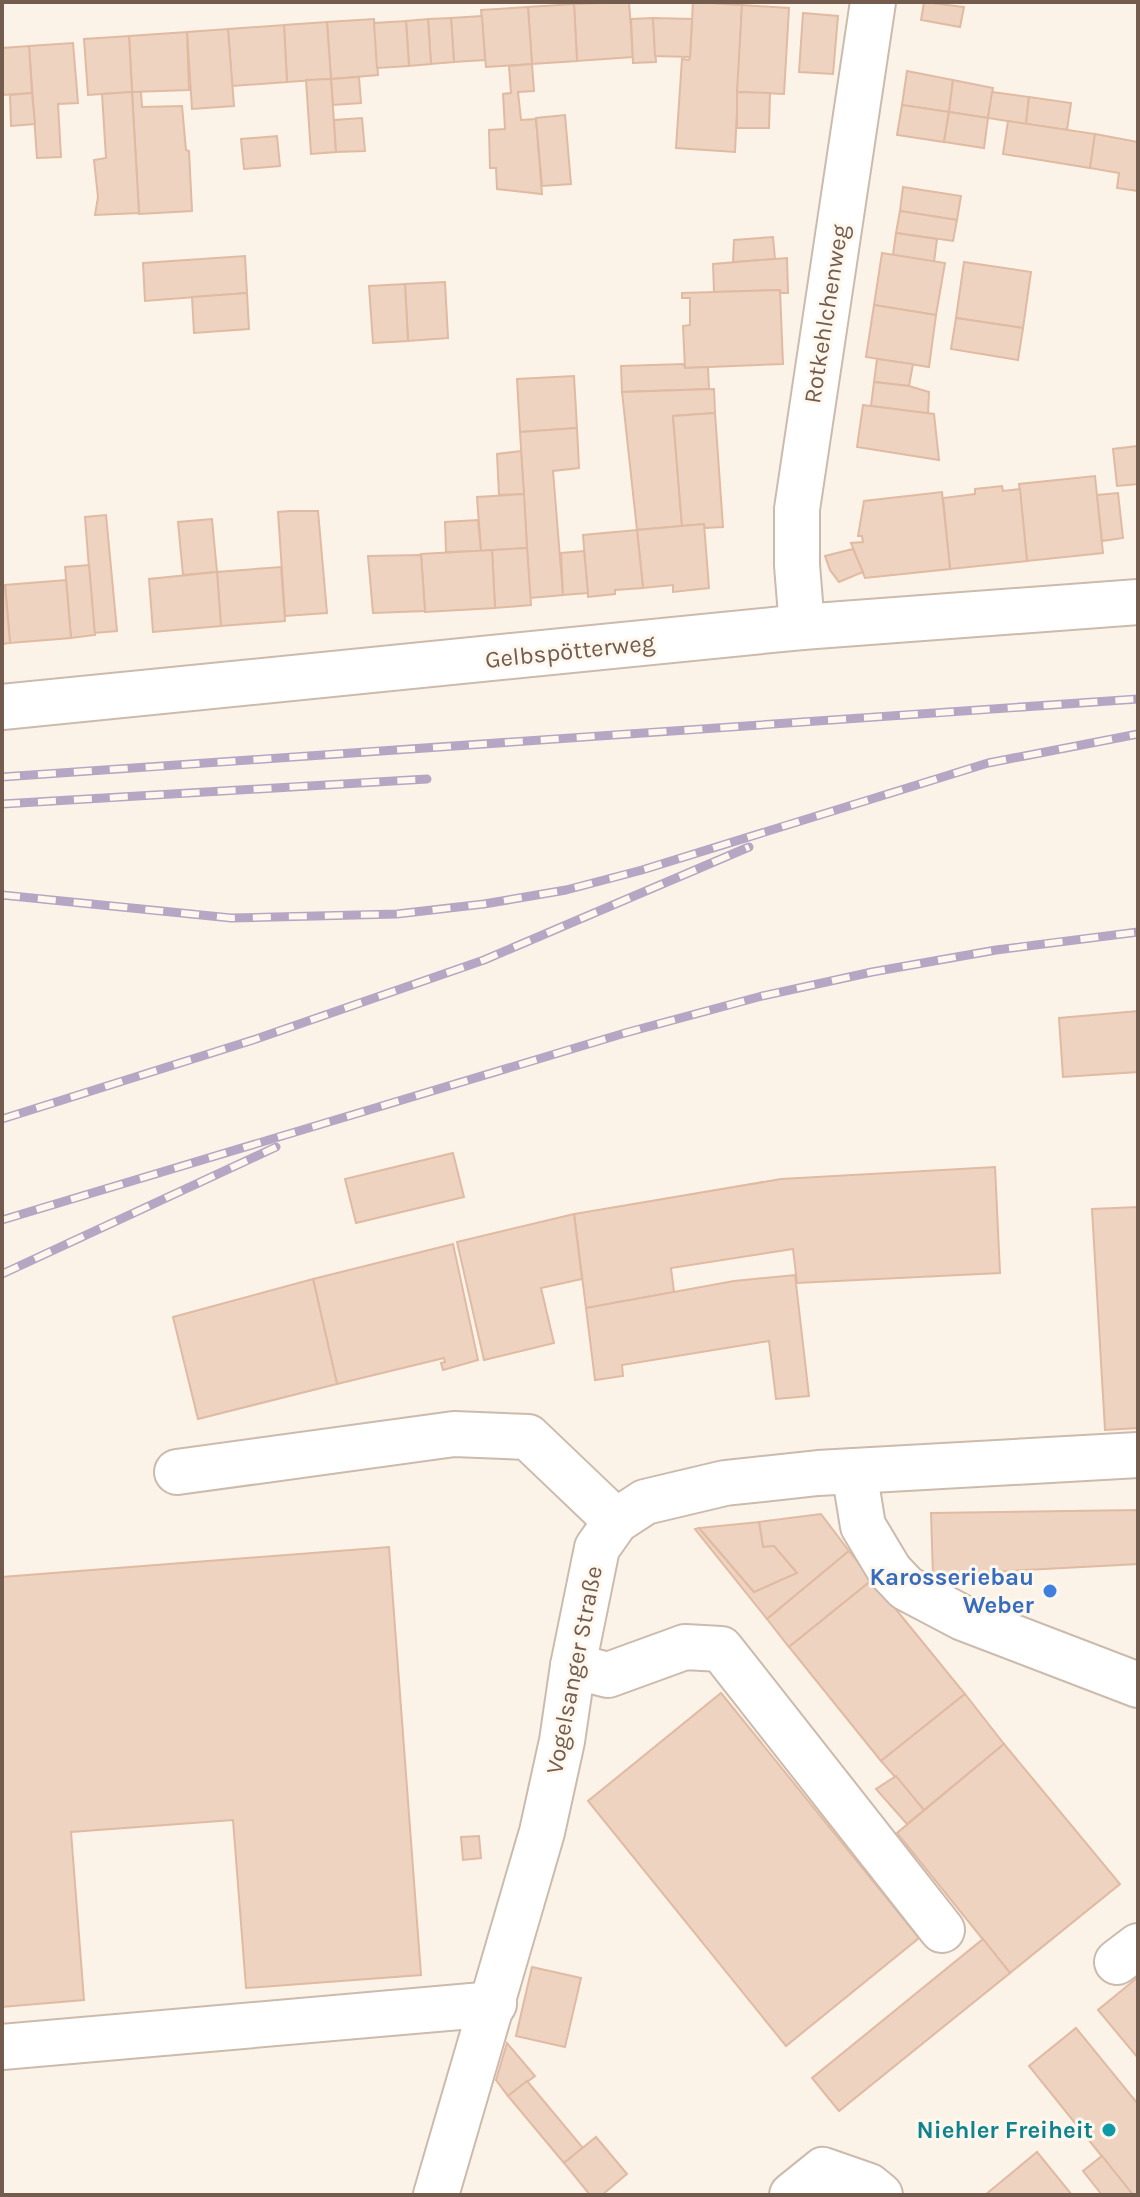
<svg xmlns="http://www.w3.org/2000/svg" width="1140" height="2197" viewBox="0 0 1140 2197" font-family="Karla,sans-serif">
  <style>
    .building { fill: #eed3c0; stroke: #e0baa2; stroke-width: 2 }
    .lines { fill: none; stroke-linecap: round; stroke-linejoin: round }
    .minor-casing { stroke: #ccbbad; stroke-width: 48 }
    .minor { stroke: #fff; stroke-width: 44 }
    .rail-casing { stroke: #b6a6c4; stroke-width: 9 }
    .rail { stroke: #fef7ed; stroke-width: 6; stroke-dasharray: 18; stroke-linecap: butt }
    .shop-dot { fill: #3f7fe0; stroke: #fef7ed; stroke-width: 3 }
    .culture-dot { fill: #0f9aa8; stroke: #fef7ed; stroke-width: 3 }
    .labels { text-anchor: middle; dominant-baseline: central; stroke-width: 6; stroke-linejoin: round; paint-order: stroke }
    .street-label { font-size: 24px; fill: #735b4d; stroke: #fef7ed }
    .shop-label { font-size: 24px; font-weight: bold; fill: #366cbe; stroke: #fef7ed; text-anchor: end }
    .culture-label { font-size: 24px; font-weight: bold; fill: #0d838f; stroke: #fef7ed; text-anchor: end }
  </style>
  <rect width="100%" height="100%" fill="#fbf3e7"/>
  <!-- building -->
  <g class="building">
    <polygon points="629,2 633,57 577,61 574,4"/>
    <polygon points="693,2 742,5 735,152 676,148 682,59 689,60 690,57"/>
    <polygon points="924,2 964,7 960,27 921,20"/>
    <polygon points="574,4 577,61 532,64 528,7"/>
    <polygon points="742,5 789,8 784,94 737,92"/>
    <polygon points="528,7 532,64 486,67 481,10"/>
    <polygon points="803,13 838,16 833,74 799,72"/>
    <polygon points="482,16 485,60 454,62 451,18"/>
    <polygon points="451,18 454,62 431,64 428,19"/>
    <polygon points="653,18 656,62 633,63 631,19"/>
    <polygon points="653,18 692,19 690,57 655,56"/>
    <polygon points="374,19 378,75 331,79 327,22"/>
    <polygon points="428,19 431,64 409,66 406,21"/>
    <polygon points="406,21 409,66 377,68 374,23"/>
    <polygon points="327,22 331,79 287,82 284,25"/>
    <polygon points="284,25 287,82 232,86 228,29"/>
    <polygon points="228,29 234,106 192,109 187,32"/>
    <polygon points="187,32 189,90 132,92 129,36"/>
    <polygon points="129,36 132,92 88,95 84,39"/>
    <polygon points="73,43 78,103 58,104 61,157 37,158 29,46"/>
    <polygon points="29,46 32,93 2,95 2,48"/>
    <polygon points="532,64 534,91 518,92 521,120 536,119 542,194 497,189 496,168 490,168 489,130 505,129 503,94 511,93 509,66"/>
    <polygon points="907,71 953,80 949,112 902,105"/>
    <polygon points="359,77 361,103 333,105 331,79"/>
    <polygon points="331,79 336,152 311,154 306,80"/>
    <polygon points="953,80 993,88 988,118 949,112"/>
    <polygon points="132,92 141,92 142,107 182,106 186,150 189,151 192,211 139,214"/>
    <polygon points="132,92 139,213 95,215 98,197 94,160 106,158 102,94"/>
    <polygon points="737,92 770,93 769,128 737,128"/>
    <polygon points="992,92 1029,97 1026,124 988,118"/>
    <polygon points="32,93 35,124 11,126 10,95"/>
    <polygon points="1029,97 1071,103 1067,130 1026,124"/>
    <polygon points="902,105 949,112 944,142 897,135"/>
    <polygon points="949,112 988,118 984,148 944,142"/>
    <polygon points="565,115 571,184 542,186 536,118"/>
    <polygon points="362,118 365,151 336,152 334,120"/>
    <polygon points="1008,121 1095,134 1090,168 1003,154"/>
    <polygon points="1095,134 1138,142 1138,191 1117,188 1119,173 1090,168"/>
    <polygon points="277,136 280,166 244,169 241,139"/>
    <polygon points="903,187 961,196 957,220 900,211"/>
    <polygon points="900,211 957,220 953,241 896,233"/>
    <polygon points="896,233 937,239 934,262 893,255"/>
    <polygon points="773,237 775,259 733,262 734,240"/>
    <polygon points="882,253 945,263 936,315 874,305"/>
    <polygon points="245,256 247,293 145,301 143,263"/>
    <polygon points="787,258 788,293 781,293 780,290 714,292 713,264"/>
    <polygon points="964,262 1031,272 1023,328 956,318"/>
    <polygon points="445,282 448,338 408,341 405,284"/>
    <polygon points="405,284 408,341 373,343 369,286"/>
    <polygon points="780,290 783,364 685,368 683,326 690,325 690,298 682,298 682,293"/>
    <polygon points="247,293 249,329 194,333 192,297"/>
    <polygon points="874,305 936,315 929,367 866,357"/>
    <polygon points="956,318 1023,328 1018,360 951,349"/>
    <polygon points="877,359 913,364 909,386 874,382"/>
    <polygon points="684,364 685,368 708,367 709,389 622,392 621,366"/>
    <polygon points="574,376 577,428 520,432 517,379"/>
    <polygon points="874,382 909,386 929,392 928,414 871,406"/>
    <polygon points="714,389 715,413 673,416 682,526 637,530 622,392"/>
    <polygon points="863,405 934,414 939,460 857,447"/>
    <polygon points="715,413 723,527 705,528 704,524 682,526 673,416"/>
    <polygon points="577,428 579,468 553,471 563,595 530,598 520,432"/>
    <polygon points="1138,446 1138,484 1117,486 1113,449"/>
    <polygon points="521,451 524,494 499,495 497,454"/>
    <polygon points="1095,476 1103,553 1027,561 1019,484"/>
    <polygon points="1002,486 1003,491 1020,489 1027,561 950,569 943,498 975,494 975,489"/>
    <polygon points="942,492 950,569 865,578 851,543 863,542 862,536 858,536 864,501"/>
    <polygon points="1118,493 1123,538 1102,541 1097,495"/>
    <polygon points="524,494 527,548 481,551 477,497"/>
    <polygon points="290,511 318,511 327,613 285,616 278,512"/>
    <polygon points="106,515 117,631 94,633 85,517"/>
    <polygon points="212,519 217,572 183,575 178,522"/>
    <polygon points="478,520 481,551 446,552 445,522"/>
    <polygon points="704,524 709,588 673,592 673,585 643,588 637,530"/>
    <polygon points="637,530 643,588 615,590 615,594 588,597 583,535"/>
    <polygon points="527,548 531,605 495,608 492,550"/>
    <polygon points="853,549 863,572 839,582 830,570 825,556"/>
    <polygon points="492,550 495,608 425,612 421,554"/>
    <polygon points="584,551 588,593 563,595 561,553"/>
    <polygon points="421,555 425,611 373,613 368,556"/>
    <polygon points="89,565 95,635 71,638 65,567"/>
    <polygon points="281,567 285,621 221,626 217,572"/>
    <polygon points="217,572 221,626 153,632 149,579"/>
    <polygon points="66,580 71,638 10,643 5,585"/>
    <polygon points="2,585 5,585 10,643 2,644"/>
    <polygon points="1138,1011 1138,1072 1063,1077 1059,1018"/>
    <polygon points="453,1153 464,1197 356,1223 345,1179"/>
    <polygon points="995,1167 1000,1273 797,1283 793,1249 671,1268 674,1292 586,1308 574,1214 781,1179"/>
    <polygon points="1138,1207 1138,1428 1105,1430 1092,1209"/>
    <polygon points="574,1214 582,1279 541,1288 554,1343 484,1360 457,1242"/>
    <polygon points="453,1244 478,1360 443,1370 441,1363 445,1362 444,1358 337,1384 313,1279"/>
    <polygon points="795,1275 809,1396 776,1399 769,1341 622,1365 623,1376 595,1380 586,1308 734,1281"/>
    <polygon points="313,1279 337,1384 198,1419 173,1317"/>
    <polygon points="1138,1510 1138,1564 933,1575 931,1513"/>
    <polygon points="821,1514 849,1551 767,1619 695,1529 699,1528 754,1592 797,1573 774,1546 763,1547 759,1522"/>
    <polygon points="759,1522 763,1547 774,1546 797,1573 754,1592 699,1528"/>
    <polygon points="389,1547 421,1975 246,1988 233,1820 71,1832 84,2000 2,2007 2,1577"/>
    <polygon points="849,1551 872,1580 789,1647 767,1619"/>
    <polygon points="872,1580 965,1694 881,1761 789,1647"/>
    <polygon points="721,1693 919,1938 786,2046 588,1801"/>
    <polygon points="965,1694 1004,1744 924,1810 881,1761"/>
    <polygon points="1004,1744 1120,1884 1010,1973 897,1833"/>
    <polygon points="896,1776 924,1810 907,1824 876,1789"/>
    <polygon points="479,1836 481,1858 463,1860 461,1837"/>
    <polygon points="983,1939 1010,1973 839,2111 812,2078"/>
    <polygon points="532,1967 581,1978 565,2047 516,2036"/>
    <polygon points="1138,1977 1138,2058 1098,2010"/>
    <polygon points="1076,2028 1138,2104 1138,2195 1133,2195 1029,2066"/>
    <polygon points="507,2043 535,2076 508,2096 496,2080"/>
    <polygon points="527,2081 583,2148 564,2163 508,2096"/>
    <polygon points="596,2137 627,2174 602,2195 590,2195 564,2163"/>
    <polygon points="1037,2152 1072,2195 985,2195"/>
    <polygon points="1102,2156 1133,2195 1102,2195 1083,2171"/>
  </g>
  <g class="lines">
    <!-- minor casing -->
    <g class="minor-casing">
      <g id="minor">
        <polyline points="802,627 797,565 797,509 873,2"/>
        <polyline points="2,707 802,627 1138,602"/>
        <polyline points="854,1471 863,1526 890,1571 906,1588 963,1618 1138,1685"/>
        <polyline points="177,1472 454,1434 528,1437 616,1521"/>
        <polyline points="573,1666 608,1675 685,1647 721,1649 942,1930"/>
        <polyline points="1117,1962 1138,1946"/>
        <polyline points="2,2047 494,2004"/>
        <polyline points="436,2195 542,1832 562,1741 573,1666 597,1548 616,1521 645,1502 725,1483 818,1473 1138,1455"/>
        <polyline points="792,2195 823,2170 869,2186 880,2195"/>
      </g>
    </g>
    <!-- minor -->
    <use href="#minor" class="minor"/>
    <!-- rail casing -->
    <g class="rail-casing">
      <g id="rail">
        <polyline points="2,777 1138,699"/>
        <polyline points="2,804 427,779"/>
        <polyline points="2,895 231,918 397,914 484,904 566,890 642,870 988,763 1138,734"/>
        <polyline points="2,1119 256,1039 484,960 749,847"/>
        <polyline points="2,1220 625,1033 762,996 872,972 996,950 1138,932"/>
        <polyline points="2,1274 276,1147"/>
      </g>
    </g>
    <!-- rail -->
    <use href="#rail" class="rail"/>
  </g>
  <!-- markers -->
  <circle class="shop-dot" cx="1050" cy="1591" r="8"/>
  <circle class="culture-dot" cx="1109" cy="2130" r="8"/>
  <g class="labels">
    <!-- street labels -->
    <g class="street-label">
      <text transform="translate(826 314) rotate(-81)">Rotkehlchenweg</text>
      <text transform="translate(570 651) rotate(-6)">Gelbspötterweg</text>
      <text transform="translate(574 1670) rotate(-79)">Vogelsanger Straße</text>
    </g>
    <!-- shop labels -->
    <g class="shop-label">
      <text x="1034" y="1577">Karosseriebau<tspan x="1034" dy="28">Weber</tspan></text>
    </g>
    <!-- culture labels -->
    <g class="culture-label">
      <text x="1093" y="2130">Niehler Freiheit</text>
    </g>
  </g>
  <!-- border -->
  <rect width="1140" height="2197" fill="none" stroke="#735b4d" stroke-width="8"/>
</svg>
